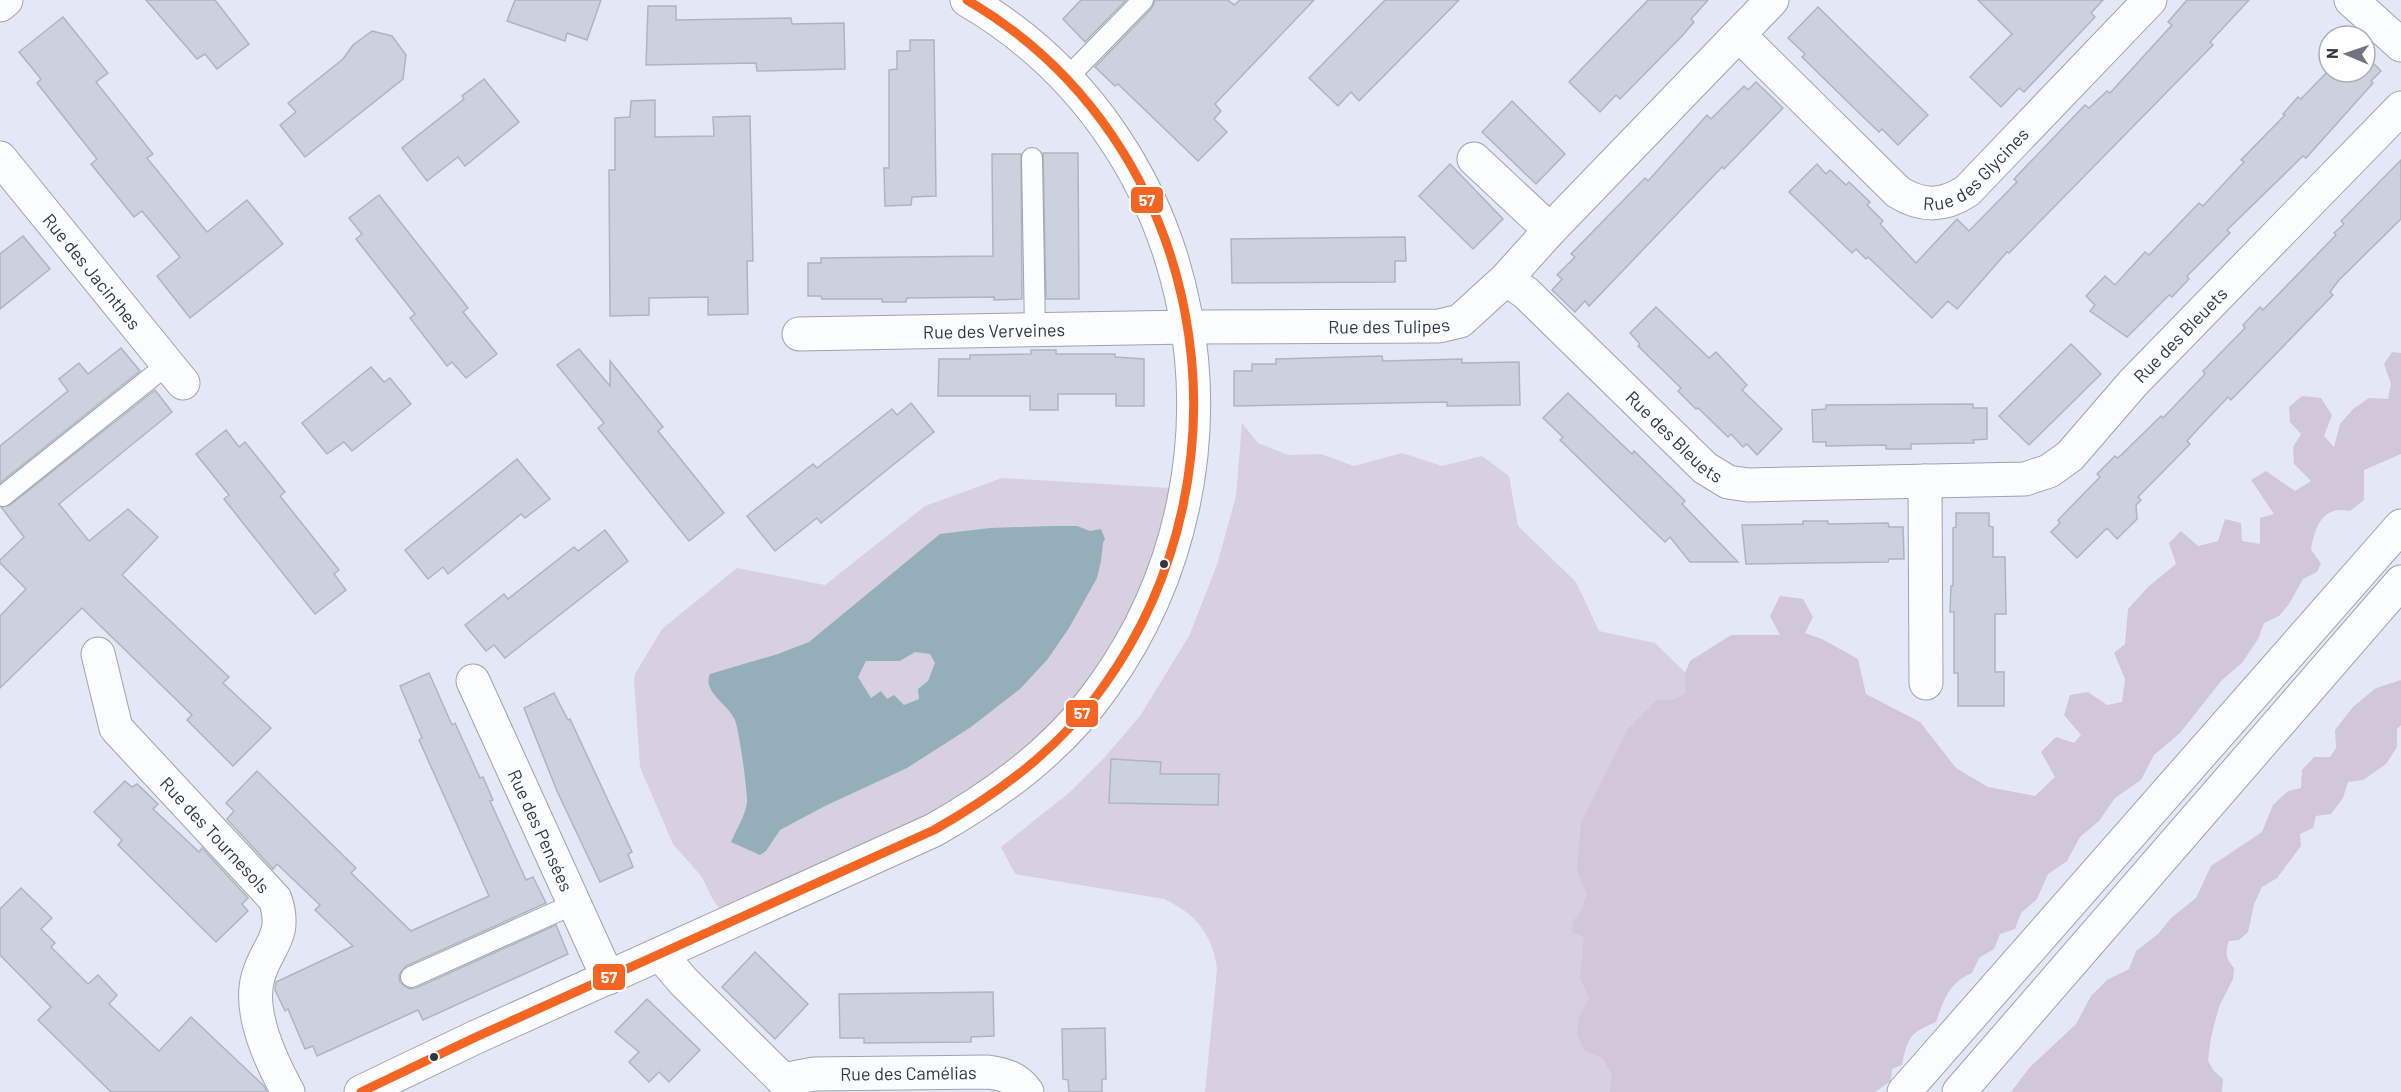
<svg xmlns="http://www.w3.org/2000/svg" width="2401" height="1092" viewBox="0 0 2401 1092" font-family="Barlow,sans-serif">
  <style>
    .green { fill: #d8cfe0 }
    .forest { fill: #d2c6d9 }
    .water { fill: #94afba; fill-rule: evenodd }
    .building { fill: #cbd2dd; stroke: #afb5c0; stroke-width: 1.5 }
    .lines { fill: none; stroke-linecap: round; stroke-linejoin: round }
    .lane-casing { stroke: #9fa2ad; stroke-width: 22 }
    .street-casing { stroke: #9fa2ad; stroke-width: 35 }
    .highway-casing { stroke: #9fa2ad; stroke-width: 35 }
    .lane { stroke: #fbfcfe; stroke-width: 20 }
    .street { stroke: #fbfcfe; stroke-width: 33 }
    .highway { stroke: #fbfcfe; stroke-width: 33 }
    .bus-1-casing { stroke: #fff; stroke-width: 14 }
    .bus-1 { stroke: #f26522; stroke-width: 9 }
    .bus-dot { fill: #323542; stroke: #fff; stroke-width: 2 }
    .labels { text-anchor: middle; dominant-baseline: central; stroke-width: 4.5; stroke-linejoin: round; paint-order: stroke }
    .street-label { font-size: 18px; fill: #323542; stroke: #fff }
    .line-badge { stroke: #fff; stroke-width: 2 }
    .badge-label { font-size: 16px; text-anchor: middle; font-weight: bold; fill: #fff }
  </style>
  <rect width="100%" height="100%" fill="#e4e8f6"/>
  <!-- green -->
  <g class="green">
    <path d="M1242 423 1258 443 1288 455 1321 454 1354 466 1402 453 1442 466 1482 456 1509 476 1518 526 1576 582 1599 631 1655 643 1693 680 1641 1092H1205L1217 969C1213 935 1195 913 1164 899L1015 874 1001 847 1070 792 1104 758 1140 716 1189 636 1217 565 1236 496Z"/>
    <polygon points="1002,478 1187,489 1147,611 1035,761 730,924 712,898 702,877 673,844 640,767 634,680 635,674 662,629 737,568 825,585 925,506"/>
  </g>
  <!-- forest -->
  <g class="forest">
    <path d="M2392 352 2401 353V454L2364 470V500L2350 511C2323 505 2315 526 2311 550L2321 563 2317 572 2303 579 2289 604 2279 616 2264 623 2258 639 2242 663 2222 680 2180 733 2154 755 2141 780 2115 798 2099 821 2080 837 2067 861 2048 874 2037 899 2021 913 2015 929 2000 934 1994 949 1979 958 1972 973C1949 983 1944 999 1936 1022 1910 1033 1908 1036 1902 1065L1892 1069 1891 1081 1875 1092H1610L1612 1074 1602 1058 1585 1051 1577 1035 1578 1019 1589 999 1580 978 1584 937 1572 932 1573 921 1582 910 1587 894 1577 870 1581 823 1628 729 1657 700H1673L1686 694 1685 673 1690 661 1731 635H1780L1770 616 1780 596 1803 599 1813 617 1805 633 1822 639 1858 659 1866 694 1920 722 1956 768 1988 787 2035 796 2055 777 2041 752 2056 737 2074 743 2081 735 2064 715 2070 695 2088 692 2107 705 2122 702 2125 679 2114 653 2125 644 2128 609 2148 587 2176 564 2169 543 2181 531 2198 546 2218 541 2225 519 2241 523 2242 541 2260 544V518L2274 514 2251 480 2266 471 2295 491 2311 481 2294 464 2293 447 2301 434 2290 422 2289 407 2302 396 2321 398 2332 415 2324 436 2334 447 2340 424 2353 409 2369 398 2388 399 2391 384 2384 364Z"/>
    <path d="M2401 680V725L2397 729V747L2386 764 2363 780 2348 782 2343 798 2331 814 2316 816 2313 828 2300 834 2301 846 2277 878 2262 887 2254 904 2248 932 2239 940 2229 941C2225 953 2226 959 2234 968L2233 979 2219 1007 2211 1037 2208 1061 2214 1071 2223 1079 2222 1092H2011L2030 1067 2076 1024 2091 996 2107 980 2129 969 2136 951 2158 934 2171 918 2196 898 2211 866 2262 832 2273 805 2288 791 2301 788 2302 770 2314 757H2330L2336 748 2335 730 2353 707 2376 688Z"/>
  </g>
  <!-- water -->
  <path class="water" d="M1052 526H1077L1090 531 1101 529 1105 539 1103 543 1101 561 1097 578 1069 628 1047 660 1020 689 971 727 907 768 825 806 780 830 766 851 760 855 731 842C736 830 745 816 747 803 748 793 739 730 735 720 728 704 702 692 710 674L778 654 809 642 940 534 990 528ZM915 652 930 654 935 663 928 681 918 689 919 699 904 705 894 695 887 699 881 691 871 698 858 677 866 661H900Z"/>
  <!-- building -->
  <g class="building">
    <polygon points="146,0 215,0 249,44 217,69 205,54 197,59"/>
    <polygon points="515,0 601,0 587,40 567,33 565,41 507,21"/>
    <polygon points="1081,0 1126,0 1085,42 1063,19"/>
    <polygon points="1155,0 1228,0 1234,5 1240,0 1314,0 1215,104 1221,111 1214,119 1227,132 1198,161 1118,84 1115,86 1095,67 1152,8"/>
    <polygon points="1385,0 1459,0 1359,101 1351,92 1338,106 1309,78"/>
    <polygon points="1648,0 1708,0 1691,19 1694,22 1682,36 1620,99 1616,95 1600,112 1569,82"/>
    <polygon points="1978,0 2103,0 2091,13 2095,17 2024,92 2019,88 2001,107 1970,77 2012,34"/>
    <polygon points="2187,0 2249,0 2210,42 2213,45 2009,253 2007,252 1957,309 1948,301 1932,318 1868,257 1866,259 1856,249 1852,253 1789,192 1817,164 1826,174 1830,170 1846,185 1849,182 1870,202 1867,205 1883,221 1880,224 1916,263 1957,219 1969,231 2017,182 2014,179 2085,105 2089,108 2107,91 2110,93 2172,25 2168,22"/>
    <polygon points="648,6 676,6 676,20 791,18 792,24 844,23 845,69 757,71 756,63 646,65"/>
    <polygon points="1818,7 1928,115 1898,145 1882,129 1879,132 1855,109 1802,57 1805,54 1788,38"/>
    <polygon points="63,17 108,73 96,82 153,154 147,158 207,232 247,200 283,244 190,318 157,276 180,257 142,211 134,217 91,164 97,159 37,83 41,79 19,52"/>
    <polygon points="372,31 392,36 406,55 403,79 305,157 280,125 296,112 288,103 343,59 353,45"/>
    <polygon points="910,40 934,40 936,196 912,197 911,205 885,206 884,168 889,168 889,70 897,69 897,51 910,51"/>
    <polygon points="2365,55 2381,71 2371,81 2373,83 2306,158 2303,156 2227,230 2230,233 2187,276 2189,279 2172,297 2169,295 2127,337 2090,311 2095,305 2086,296 2105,276 2115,285 2145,252 2149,255 2199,203 2203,206 2244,162 2241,160 2285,115 2283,114 2298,97 2301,99 2329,70 2329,72 2365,72"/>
    <polygon points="484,79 519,122 465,166 458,157 427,181 402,148 464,99 462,96"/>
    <polygon points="1756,82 1783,108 1724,169 1722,167 1589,306 1585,301 1575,312 1552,290 1562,279 1557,275 1575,257 1571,254 1645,178 1648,181 1707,115 1711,119 1744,86 1748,90"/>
    <polygon points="655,100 655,137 714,136 713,117 750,116 753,261 747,261 748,314 708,315 708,297 649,298 649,315 610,316 609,170 615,170 615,118 630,117 631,101"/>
    <polygon points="1512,101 1565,154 1536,184 1482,132"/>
    <polygon points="1043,153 1078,153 1079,299 1046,299"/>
    <polygon points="992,154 1021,154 1022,299 994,300 994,297 907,298 906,302 882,302 882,299 822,299 821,296 808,296 808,263 821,263 821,258 993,256"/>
    <polygon points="2401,160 2401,219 2339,280 2330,292 2333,295 2231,400 2228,397 2196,431 2187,441 2190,444 2138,497 2141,500 2136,505 2137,519 2117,539 2107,528 2077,558 2051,532 2060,523 2058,520 2100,477 2097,474 2115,456 2118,458 2161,416 2163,418 2205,374 2203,371 2245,328 2243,325 2260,307 2263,310 2336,235 2334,233 2344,224 2341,221"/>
    <polygon points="1450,164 1503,219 1473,249 1419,196"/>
    <polygon points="379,195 468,308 463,312 497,354 466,378 452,362 447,366 410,318 415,314 356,239 362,234 349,218"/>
    <polygon points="23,236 50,269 0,309 0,254"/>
    <polygon points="1405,237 1406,261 1395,261 1395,282 1232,283 1231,239"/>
    <polygon points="1656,307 1709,358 1716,352 1747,385 1742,390 1782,429 1757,455 1747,444 1743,447 1731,434 1728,437 1698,408 1696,409 1678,391 1681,388 1638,346 1640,344 1630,333"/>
    <polygon points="2071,344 2101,374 2029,445 1999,416"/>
    <polygon points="121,348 140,371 0,483 0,446 68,391 59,379 79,363 88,374"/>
    <polygon points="579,349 610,386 610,361 663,427 658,431 724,513 689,541 598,428 604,423 557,365"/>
    <polygon points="1031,350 1056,350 1056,354 1115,354 1115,357 1144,359 1144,406 1116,406 1116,394 1058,394 1058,410 1030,410 1030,396 938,396 939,359 970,359 970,355 1031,354"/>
    <polygon points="1382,356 1383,361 1462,359 1462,363 1519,362 1520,405 1447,406 1447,402 1234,406 1234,371 1252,371 1252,364 1276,364 1276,359"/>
    <polygon points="371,367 384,382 390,378 411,404 352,451 344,442 327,454 302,423"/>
    <polygon points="155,390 172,412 59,504 89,541 128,509 158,537 122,575 229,677 223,683 271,728 233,766 187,720 192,715 82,608 0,688 0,616 26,589 0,563 0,560 24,537 1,507 10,505"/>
    <polygon points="1568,393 1632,454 1634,451 1672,488 1685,501 1682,504 1738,562 1690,562 1670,537 1665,542 1560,440 1563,437 1543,418"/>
    <polygon points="911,403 934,432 821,523 817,518 775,551 747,516 813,464 817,468 892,409 897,415"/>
    <polygon points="1973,404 1973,408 1987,408 1987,439 1973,440 1974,443 1911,444 1911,449 1886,449 1886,445 1826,446 1826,442 1813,442 1812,410 1826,409 1826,405"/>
    <polygon points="226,430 239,447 245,442 285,492 280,496 339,570 334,574 346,590 315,614 224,499 229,495 196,454"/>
    <polygon points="517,459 550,499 525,518 521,514 448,574 443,567 428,579 405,550"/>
    <polygon points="1956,513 1989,513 1989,526 1993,527 1993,557 2005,557 2006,614 1995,614 1995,672 2004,672 2004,706 1958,706 1958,673 1954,673 1954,612 1950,612 1951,586 1953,586 1953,528 1956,527"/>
    <polygon points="1803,521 1828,521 1828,524 1888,523 1889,527 1903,527 1904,559 1889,559 1888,562 1746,564 1742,525 1803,524"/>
    <polygon points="605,530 628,561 505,658 494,645 486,651 465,625 504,594 508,599 574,547 578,551"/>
    <polygon points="429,673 452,725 455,723 480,778 483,777 493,800 490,801 526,880 533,877 546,903 406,966 399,975 400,982 409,989 416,988 556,925 568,954 423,1020 418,1010 317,1056 313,1046 305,1049 288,1009 285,1011 275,990 276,982 353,946 315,910 320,905 277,864 273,869 227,819 234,811 226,803 257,771 356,868 351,873 411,931 489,896 419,740 422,738 400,686"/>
    <polygon points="554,693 568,720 570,719 632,852 628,854 633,867 600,882 557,791 524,708"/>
    <polygon points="1111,759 1161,762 1160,774 1219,774 1218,805 1109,803"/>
    <polygon points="125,781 132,787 137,784 158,804 153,809 199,852 202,848 248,898 242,904 248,911 216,942 118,845 122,840 94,812"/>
    <polygon points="21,888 52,918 41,929 55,943 51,947 88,984 98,975 117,995 109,1004 159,1051 191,1017 264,1086 267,1092 111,1092 38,1020 51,1007 0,955 0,909"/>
    <polygon points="755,952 808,1004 775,1039 722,987"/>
    <polygon points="993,992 994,1036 971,1037 971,1042 864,1043 864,1038 840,1038 839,994"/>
    <polygon points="647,999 700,1050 669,1082 659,1072 649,1082 629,1062 639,1052 615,1032"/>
    <polygon points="1105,1028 1106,1079 1102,1079 1102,1092 1069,1092 1068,1080 1063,1079 1062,1029"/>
  </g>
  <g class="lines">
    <!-- lane casing -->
    <g class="lane-casing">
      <g id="lane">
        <polyline points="1066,79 1143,0"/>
        <polyline points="1032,158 1035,331"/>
        <polyline points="3,496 168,364"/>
        <polyline points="411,977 574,904"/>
      </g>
    </g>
    <!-- street casing -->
    <g class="street-casing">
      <g id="street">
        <polyline points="2351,0 2401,45"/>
        <polyline points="0,5 6,0"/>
        <path id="s1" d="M1739 35 1898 192C1922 207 1943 207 1967 191L2150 0"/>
        <path id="s2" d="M0 158 183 383"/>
        <polyline points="1474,159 1550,230"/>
        <path id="s3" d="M1506 279 1526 293 1705 468 1728 482 1748 485 2025 479 2049 471 2070 456 2133 383 2401 108"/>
        <path id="s4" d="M799 334 1189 327 1439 326 1460 321 1506 279 1550 230 1772 0"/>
        <polyline points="1925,481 1926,683"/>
        <path id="s5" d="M98 654 116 728 275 899C288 937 267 945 258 977 248 1013 271 1061 288 1092"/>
        <path id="s6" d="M473 681 608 978"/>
        <polyline points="661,955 683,981 783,1080"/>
        <path id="s7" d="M783 1080 814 1074 988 1072C1004 1074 1017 1078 1027 1092"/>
        <path d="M361 1092 476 1037 934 830C999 793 1059 749 1103 687 1263 465 1207 140 967 0"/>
      </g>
    </g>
    <!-- highway casing -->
    <g class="highway-casing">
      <g id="highway">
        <polyline points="1904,1092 2401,526"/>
        <polyline points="1959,1092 2401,582"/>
      </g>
    </g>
    <!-- lane -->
    <use href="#lane" class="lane"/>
    <!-- street -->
    <use href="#street" class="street"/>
    <!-- highway -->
    <use href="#highway" class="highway"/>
    <!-- bus-1 casing -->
    <g class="bus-1-casing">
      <path id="bus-1" d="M361 1092 476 1037 934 830C999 793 1059 749 1103 687 1263 465 1207 140 967 0"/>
    </g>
    <!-- bus-1 -->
    <use href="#bus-1" class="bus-1"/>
  </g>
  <!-- markers -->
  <g class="bus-dot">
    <circle cx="1164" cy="564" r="5"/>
    <circle cx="434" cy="1057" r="5"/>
  </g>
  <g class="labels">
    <!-- street labels -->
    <g class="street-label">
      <text stroke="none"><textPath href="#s1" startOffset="316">Rue des Glycines</textPath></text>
      <text stroke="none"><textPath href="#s2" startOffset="146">Rue des Jacinthes</textPath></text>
      <text stroke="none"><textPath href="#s4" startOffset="590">Rue des Tulipes</textPath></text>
      <text stroke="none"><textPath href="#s4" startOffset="195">Rue des Verveines</textPath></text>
      <text stroke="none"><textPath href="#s3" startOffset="814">Rue des Bleuets</textPath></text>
      <text stroke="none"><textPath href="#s3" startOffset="231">Rue des Bleuets</textPath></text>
      <text stroke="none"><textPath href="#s6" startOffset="164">Rue des Pensées</textPath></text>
      <text stroke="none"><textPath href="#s5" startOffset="222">Rue des Tournesols</textPath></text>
      <text stroke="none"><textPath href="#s7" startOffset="126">Rue des Camélias</textPath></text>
    </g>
  </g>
  <g class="line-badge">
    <rect x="1130" y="186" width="34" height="28" rx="6" fill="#f26522"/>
    <rect x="1065" y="699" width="34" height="29" rx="6" fill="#f26522"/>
    <rect x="592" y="963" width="34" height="28" rx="6" fill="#f26522"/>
  </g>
  <g class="badge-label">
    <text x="1147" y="206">57</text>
    <text x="1082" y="719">57</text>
    <text x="609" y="983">57</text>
  </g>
  <!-- north arrow -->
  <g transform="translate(2347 54) rotate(272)"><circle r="28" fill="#ffffff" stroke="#adaeb3" stroke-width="1.5"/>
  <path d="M0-4.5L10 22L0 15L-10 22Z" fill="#707481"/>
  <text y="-9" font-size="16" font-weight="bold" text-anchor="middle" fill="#323542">N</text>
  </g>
</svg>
